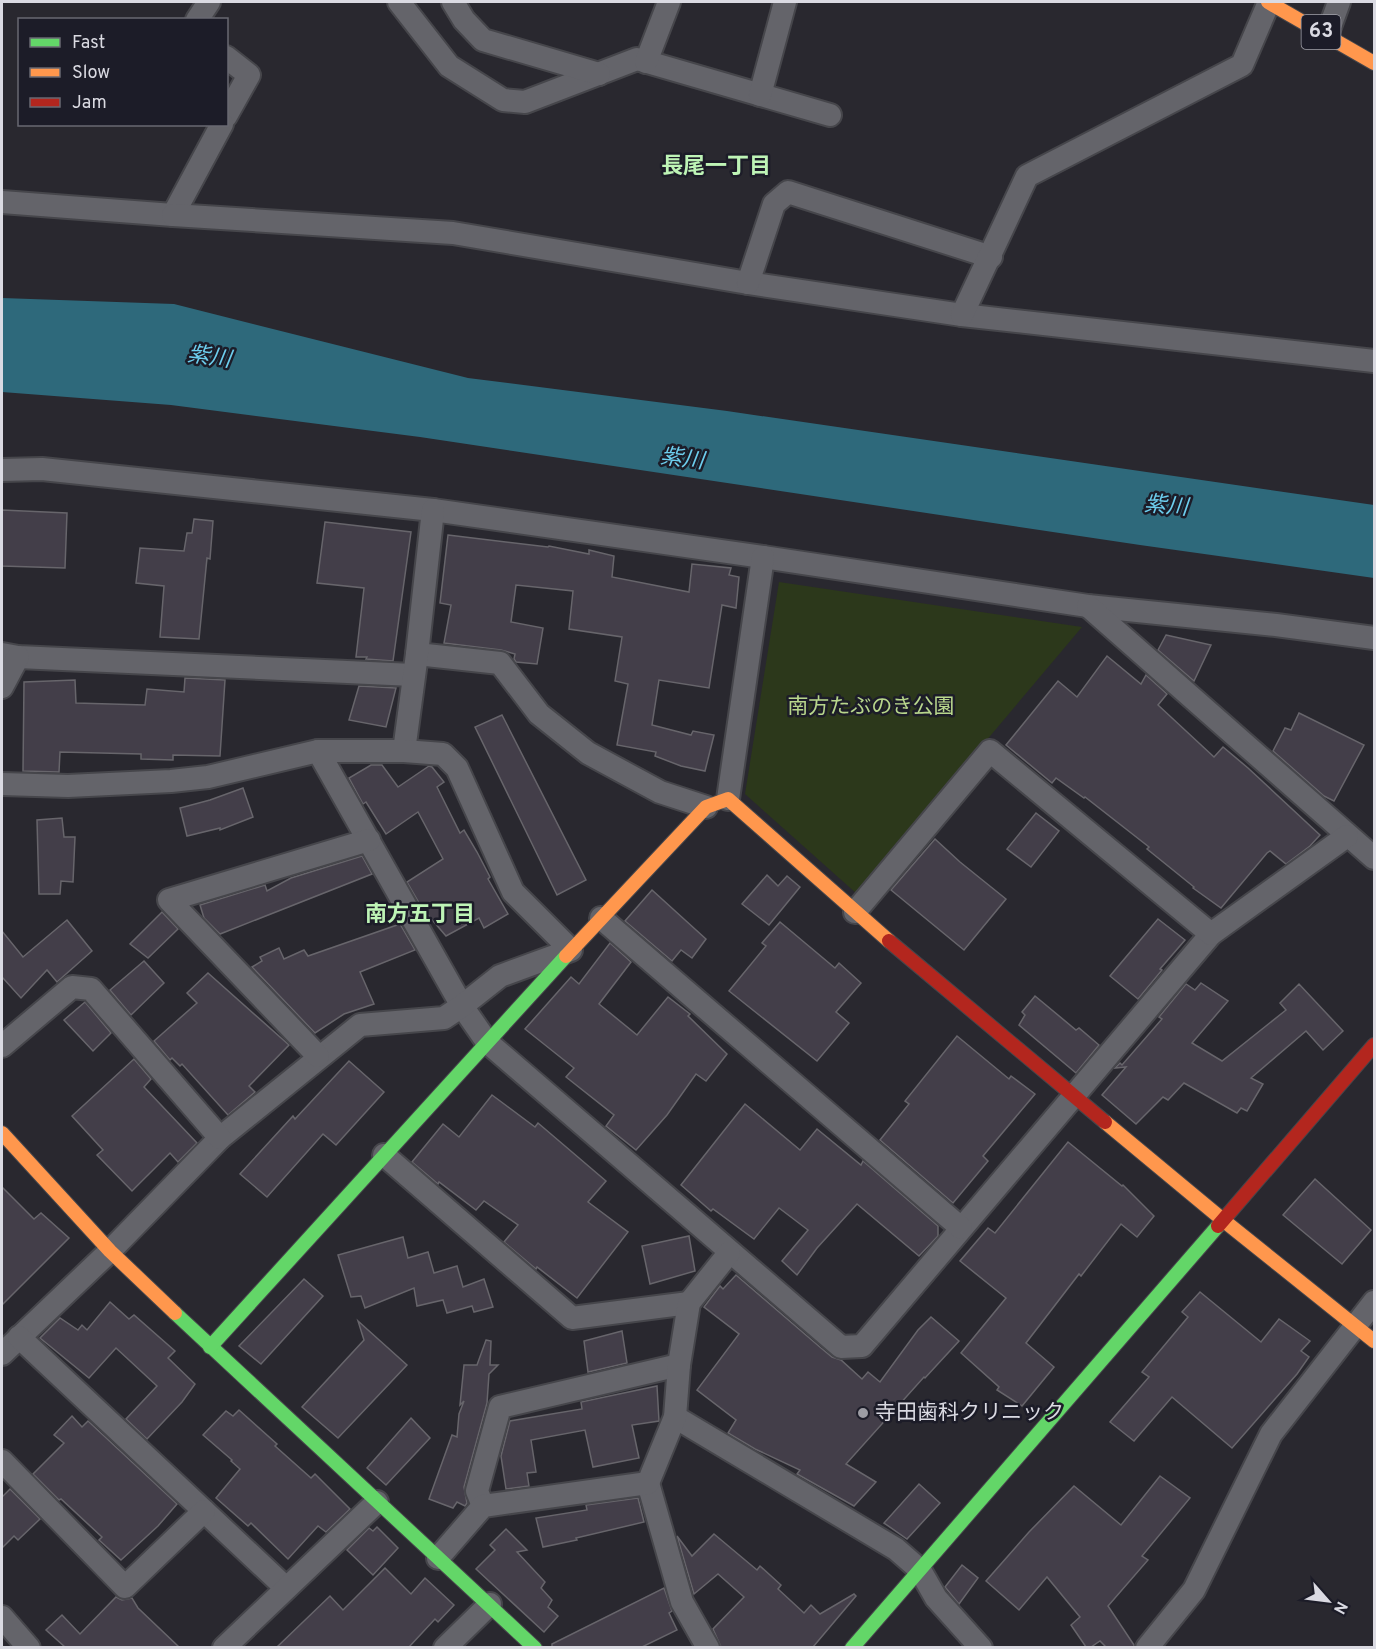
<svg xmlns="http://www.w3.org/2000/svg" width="1376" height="1649" viewBox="0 0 1376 1649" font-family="Overpass,'Noto Sans JP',sans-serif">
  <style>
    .green { fill: #2c381b }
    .water { fill: #2e697b }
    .building { fill: #433e49; stroke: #67656b; stroke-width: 1.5 }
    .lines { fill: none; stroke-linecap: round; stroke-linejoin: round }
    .street-casing { stroke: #46464b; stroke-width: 26 }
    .fast-casing { stroke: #46464b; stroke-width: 16 }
    .slow-casing { stroke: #46464b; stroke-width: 16 }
    .jam-casing { stroke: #46464b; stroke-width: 16 }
    .street { stroke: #64646a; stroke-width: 22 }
    .fast { stroke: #63d668; stroke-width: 14 }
    .slow { stroke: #ff974d; stroke-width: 14 }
    .jam { stroke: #b3261e; stroke-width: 14 }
    .poi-dot { fill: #9c9ca3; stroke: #1c1c28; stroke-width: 2 }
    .labels { text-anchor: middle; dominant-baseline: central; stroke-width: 5; stroke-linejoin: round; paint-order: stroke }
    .shield { fill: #1c1c28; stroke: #a1a1aa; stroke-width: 1.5 }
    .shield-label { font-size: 20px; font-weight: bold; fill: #dadae2 }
    .park-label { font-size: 21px; fill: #b8d68c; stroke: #1c1c28 }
    .poi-label { font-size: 21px; fill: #dadae2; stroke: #1c1c28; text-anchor: start }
    .neighbourhood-label { font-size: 22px; font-weight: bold; fill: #bef4b6; stroke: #1c1c28 }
    .water-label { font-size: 22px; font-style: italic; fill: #6dceee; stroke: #1c1c28 }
  </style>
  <rect width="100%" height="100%" fill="#29282f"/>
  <!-- green -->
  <polygon class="green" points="779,582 1082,627 857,894 745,794"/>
  <!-- water -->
  <polygon class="water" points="2,298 174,304 468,378 727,411 1374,505 1374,578 1140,545 420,437 171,405 2,392"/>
  <!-- building -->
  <g class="building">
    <polygon points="2,510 67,513 65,568 2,566"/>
    <polygon points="194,519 213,521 210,559 207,558 199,639 160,637 164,586 136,583 140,548 184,551 187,533 192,533"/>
    <polygon points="325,522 411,532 393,661 366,659 367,657 356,657 364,588 317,583"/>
    <polygon points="448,535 548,547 549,546 589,554 589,550 614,556 612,577 689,592 692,564 731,568 729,575 739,577 736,608 722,605 709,688 659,680 652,725 691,735 693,731 714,735 705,771 681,766 655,756 656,752 617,745 628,684 615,681 622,637 569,629 573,591 516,585 511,622 543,628 537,664 516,662 514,659 515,654 501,650 444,643 451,605 440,603"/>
    <polygon points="1166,635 1211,645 1194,681 1158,650"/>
    <polygon points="1107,656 1141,684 1146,675 1167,694 1158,705 1214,757 1223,747 1248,768 1320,835 1310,846 1286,864 1270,851 1267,853 1221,908 1193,888 1194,887 1147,849 1149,847 1085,797 1084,798 1056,778 1052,783 1006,745 1058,681 1077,697"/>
    <polygon points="185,678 225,680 220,756 173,755 173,760 141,759 141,754 60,752 59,772 23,771 24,682 75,680 76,703 145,705 147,689 184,692"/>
    <polygon points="359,686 396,688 386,727 349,720"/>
    <polygon points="1299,713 1364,745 1334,801 1324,796 1273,751 1285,728 1291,730"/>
    <polygon points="502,715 586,880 557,895 475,727"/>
    <polygon points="371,765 382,765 398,787 429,766 432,767 444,782 437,787 460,833 464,830 477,852 490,877 488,879 508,914 484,928 479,918 446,936 422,908 407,882 443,859 418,812 386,834 366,802 363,804 349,778"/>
    <polygon points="243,788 253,817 220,830 220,828 187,836 180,808 210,800"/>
    <polygon points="1036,813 1059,831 1031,867 1007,849"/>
    <polygon points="62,818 64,837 75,837 73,882 61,881 60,894 39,894 37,820"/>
    <polygon points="935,839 960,862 1006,899 964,950 891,890"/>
    <polygon points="362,856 372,874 220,934 204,918 200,905 265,885 267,891 291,878"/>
    <polygon points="767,875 778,886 787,876 800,887 769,925 742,904"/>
    <polygon points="652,890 706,939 692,958 681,950 672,961 625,921"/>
    <polygon points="162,912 178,929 148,958 130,944"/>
    <polygon points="1158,919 1185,940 1160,969 1162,970 1138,999 1110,976"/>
    <polygon points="67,920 92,951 57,982 47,970 21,998 2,977 2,931 23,957"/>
    <polygon points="780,922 835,968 839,963 861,983 836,1012 849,1023 817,1061 729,991 766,946 762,943"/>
    <polygon points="400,924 415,950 360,972 374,1004 344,1014 315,1033 252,967 262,961 260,957 279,948 284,959 304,950 308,956"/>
    <polygon points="610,943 631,962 599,1004 637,1035 668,997 690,1014 688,1016 727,1054 706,1081 696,1074 667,1115 636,1150 606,1126 614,1115 566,1077 574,1068 525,1029 571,977 579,984"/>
    <polygon points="144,961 164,983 131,1015 110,990"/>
    <polygon points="208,973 289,1045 249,1086 255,1092 228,1115 182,1064 180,1066 172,1058 170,1060 154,1041 197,1003 187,993"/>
    <polygon points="1201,983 1228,1001 1192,1043 1222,1061 1286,1010 1280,1003 1299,984 1343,1031 1323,1050 1306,1031 1251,1078 1263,1084 1247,1111 1241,1108 1237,1113 1184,1083 1168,1100 1163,1097 1136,1124 1102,1095 1126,1067 1115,1068 1120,1063 1122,1065 1162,1019 1159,1017 1186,984 1195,990"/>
    <polygon points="1035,996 1076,1030 1079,1028 1099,1045 1076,1073 1019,1025 1025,1015 1022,1012"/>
    <polygon points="85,1002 111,1033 93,1051 64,1020"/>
    <polygon points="957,1036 1009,1079 1011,1076 1035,1094 983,1156 988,1161 953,1203 880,1140 909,1104 905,1101"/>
    <polygon points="134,1059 151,1079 144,1087 197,1143 178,1162 170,1153 132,1191 97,1155 103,1150 72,1116"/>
    <polygon points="349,1061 384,1092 336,1145 323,1134 267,1197 240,1174 293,1116 295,1119"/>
    <polygon points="492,1095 535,1127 538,1123 606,1181 588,1202 628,1232 577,1298 537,1267 536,1269 504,1242 518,1225 484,1201 476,1210 439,1182 438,1184 412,1162 443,1124 459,1137"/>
    <polygon points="745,1104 800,1150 817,1129 861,1165 863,1161 938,1226 938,1236 919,1256 857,1204 817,1248 797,1275 782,1261 808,1230 779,1208 754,1239 713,1209 711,1211 681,1185"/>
    <polygon points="1068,1142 1122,1186 1123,1185 1154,1216 1137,1237 1121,1224 1081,1276 1079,1274 1026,1343 1054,1367 1022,1406 997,1390 999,1387 961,1353 1006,1298 960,1261 988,1228 995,1233"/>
    <polygon points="1315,1179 1371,1230 1342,1264 1283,1215"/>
    <polygon points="2,1187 34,1219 41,1213 69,1238 2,1305"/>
    <polygon points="689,1236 695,1271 650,1284 642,1246"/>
    <polygon points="403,1237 408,1258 428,1252 434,1273 457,1266 463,1287 484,1279 493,1307 474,1312 472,1306 447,1313 443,1300 417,1306 414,1288 365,1308 361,1296 351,1297 338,1255"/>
    <polygon points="736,1275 821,1348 832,1357 841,1360 862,1379 868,1372 880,1382 918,1330 931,1317 959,1341 925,1378 924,1377 846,1464 876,1482 854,1506 797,1474 800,1470 755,1449 728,1433 736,1420 697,1390 739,1334 704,1307 720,1286 723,1289"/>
    <polygon points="304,1279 323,1296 261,1364 239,1346"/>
    <polygon points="1200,1292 1261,1342 1279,1319 1310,1341 1301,1351 1309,1357 1297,1374 1232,1448 1172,1397 1134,1441 1110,1422 1149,1377 1142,1372 1188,1317 1182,1312"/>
    <polygon points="110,1302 129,1319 134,1315 175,1351 168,1358 195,1384 182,1402 147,1439 126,1419 157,1386 116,1348 89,1378 40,1338 60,1318 78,1330 82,1325 87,1330"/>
    <polygon points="358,1321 407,1365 338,1438 302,1407 364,1340"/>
    <polygon points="622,1331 627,1363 588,1372 584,1341"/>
    <polygon points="486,1340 491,1341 490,1365 498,1365 489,1374 487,1403 464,1487 467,1503 465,1506 457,1502 453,1508 429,1499 452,1435 457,1437 459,1414 464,1401 460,1405 464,1365 477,1365"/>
    <polygon points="657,1386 659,1421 632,1425 639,1458 593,1467 585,1430 531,1440 536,1472 527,1473 529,1486 506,1489 501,1456 510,1421 582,1409 581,1402"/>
    <polygon points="239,1410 277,1444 275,1446 311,1478 315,1474 350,1509 326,1532 318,1526 288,1559 251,1523 248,1526 216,1498 240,1469 231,1461 232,1460 203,1435 226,1411 233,1416"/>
    <polygon points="72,1416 82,1427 88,1421 177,1504 158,1526 121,1560 99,1540 102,1537 61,1499 59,1500 33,1474 64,1443 54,1435"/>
    <polygon points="411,1418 430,1438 386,1485 367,1468"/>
    <polygon points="1160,1476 1190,1498 1142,1556 1148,1560 1108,1606 1134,1645 1134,1647 1106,1647 1100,1641 1091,1647 1086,1647 1071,1625 1080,1617 1047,1577 1019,1610 986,1581 1029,1532 1074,1486 1121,1525"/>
    <polygon points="919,1484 940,1503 907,1539 884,1523"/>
    <polygon points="10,1489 40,1519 18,1540 14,1536 2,1548 2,1497"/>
    <polygon points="638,1498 644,1522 576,1538 577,1540 543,1547 536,1518 587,1510 586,1505"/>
    <polygon points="377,1527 398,1548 373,1575 347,1550 369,1528 373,1531"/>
    <polygon points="506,1529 527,1550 517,1552 545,1582 541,1588 552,1600 548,1607 558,1616 544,1632 476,1569 495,1550 490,1545"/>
    <polygon points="714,1534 757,1570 760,1566 781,1585 778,1589 804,1613 811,1605 820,1614 854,1594 856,1596 813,1647 721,1647 713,1629 744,1597 718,1574 694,1594 677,1536 692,1556"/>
    <polygon points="962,1565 978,1578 959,1604 945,1587"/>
    <polygon points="385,1568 411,1594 425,1578 454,1605 438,1622 435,1619 409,1647 277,1647 330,1596 343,1610"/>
    <polygon points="664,1588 672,1611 669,1613 677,1630 642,1647 552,1647 552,1644"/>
    <polygon points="116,1597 122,1600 132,1598 138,1608 179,1647 65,1647 46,1630 62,1615 80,1634"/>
  </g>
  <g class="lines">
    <!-- street casing -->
    <g class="street-casing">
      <g id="street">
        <polyline points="399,2 449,66 503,100 525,102 637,59 830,115"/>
        <polyline points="453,2 464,20 483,40 599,74"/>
        <polyline points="197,20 209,2"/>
        <polyline points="1327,35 1339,2"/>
        <polyline points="226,57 249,75 226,116"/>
        <polyline points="646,62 669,2"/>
        <polyline points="760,95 785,2"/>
        <polyline points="2,202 173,215 222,124"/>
        <polyline points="173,215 453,233 748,283 962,315 1374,361"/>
        <polyline points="748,283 774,204 788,192 991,257"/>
        <polyline points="962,315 1027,176 1242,65 1269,2"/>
        <polyline points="2,470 42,469 433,510 763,557 1088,606 1276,625 1374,638"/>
        <polyline points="1088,606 1374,858"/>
        <polyline points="2,654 18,657 413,675"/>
        <polyline points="417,654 500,663 539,714 588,753 660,792 706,807"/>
        <polyline points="2,687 18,657"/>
        <polyline points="318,751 462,1006 487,1042 841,1347 862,1346 1211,934"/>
        <polyline points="404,751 417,654 433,510"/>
        <polyline points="2,784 68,786 171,781 208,777 318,751 404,751 443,754 457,768 513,892 571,950 500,976 462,1006 444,1018 360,1025 220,1138 110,1251 2,1354"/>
        <polyline points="728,799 763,557"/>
        <polyline points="855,912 990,751 1211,934 1347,836"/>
        <polyline points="601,918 961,1228"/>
        <polyline points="2,1046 72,987 91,989 220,1138"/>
        <polyline points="318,1056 169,900 369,840"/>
        <polyline points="384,1155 572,1318 689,1303"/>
        <polyline points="19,1337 286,1588"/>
        <polyline points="675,1417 896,1549 920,1570 936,1598 981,1648"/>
        <polyline points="2,1461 125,1587 204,1511"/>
        <polyline points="648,1483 682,1602 708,1648"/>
        <polyline points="483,1506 477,1491 500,1407 679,1365"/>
        <polyline points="438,1558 483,1506 648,1483 675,1417 679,1365 689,1303 729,1253"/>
        <polyline points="2,1617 29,1648"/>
        <polyline points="224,1648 377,1502"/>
        <polyline points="445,1648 490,1604"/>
        <polyline points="1147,1648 1194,1590 1271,1434 1374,1302"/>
      </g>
    </g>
    <!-- fast casing -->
    <g class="fast-casing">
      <g id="fast">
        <polyline points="175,1313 535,1648"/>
        <polyline points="210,1347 566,956"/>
        <polyline points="852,1648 1218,1226"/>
      </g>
    </g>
    <!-- slow casing -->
    <g class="slow-casing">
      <g id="slow">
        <polyline points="1268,2 1374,63"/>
        <polyline points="566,956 706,807 728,799 889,941"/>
        <polyline points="1105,1122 1223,1220 1374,1341"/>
        <polyline points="2,1133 110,1251 175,1313"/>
      </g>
    </g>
    <!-- jam casing -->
    <g class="jam-casing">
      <g id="jam">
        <polyline points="889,941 1105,1122"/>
        <polyline points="1218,1226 1374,1045"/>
      </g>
    </g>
    <!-- street -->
    <use href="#street" class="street"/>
    <!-- fast -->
    <use href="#fast" class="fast"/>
    <!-- slow -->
    <use href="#slow" class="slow"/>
    <!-- jam -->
    <use href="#jam" class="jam"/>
  </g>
  <!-- markers -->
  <circle class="poi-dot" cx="863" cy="1413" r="6"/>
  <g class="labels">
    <!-- shield labels -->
    <rect class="shield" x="1301.5" y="15" width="39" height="34" rx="4.5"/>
    <g class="shield-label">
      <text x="1321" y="32">63</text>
    </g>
    <!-- park labels -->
    <g class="park-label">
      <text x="871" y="707">南方たぶのき公園</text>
    </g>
    <!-- poi labels -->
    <g class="poi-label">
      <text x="875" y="1413">寺田歯科クリニック</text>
    </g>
    <!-- neighbourhood labels -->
    <g class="neighbourhood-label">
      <text x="716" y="167">長尾一丁目</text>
      <text x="420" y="915">南方五丁目</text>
    </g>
    <!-- water labels -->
    <g class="water-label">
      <text transform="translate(209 358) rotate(8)">紫川</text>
      <text transform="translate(682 460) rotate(7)">紫川</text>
      <text transform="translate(1166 507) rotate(5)">紫川</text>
    </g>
  </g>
  <!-- border -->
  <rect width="1376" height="1649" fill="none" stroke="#dadae2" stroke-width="6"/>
  <!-- legend -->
  <rect x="18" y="18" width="210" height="108" fill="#1c1c28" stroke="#686872" stroke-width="1.5"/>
  <rect x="30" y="38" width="30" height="9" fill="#63d668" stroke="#686872" stroke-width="1.5"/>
  <text x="72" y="48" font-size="18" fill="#dadae2">Fast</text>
  <rect x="30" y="68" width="30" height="9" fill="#ff974d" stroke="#686872" stroke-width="1.5"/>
  <text x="72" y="78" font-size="18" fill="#dadae2">Slow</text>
  <rect x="30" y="98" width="30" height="9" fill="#b3261e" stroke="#686872" stroke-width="1.5"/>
  <text x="72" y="108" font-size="18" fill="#dadae2">Jam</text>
  <!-- north arrow -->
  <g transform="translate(1328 1601) rotate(118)" stroke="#1c1c28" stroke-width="4.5" paint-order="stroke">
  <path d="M0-4.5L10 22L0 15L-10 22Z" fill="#dadae2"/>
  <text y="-9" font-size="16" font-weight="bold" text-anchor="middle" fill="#dadae2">N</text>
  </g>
</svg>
